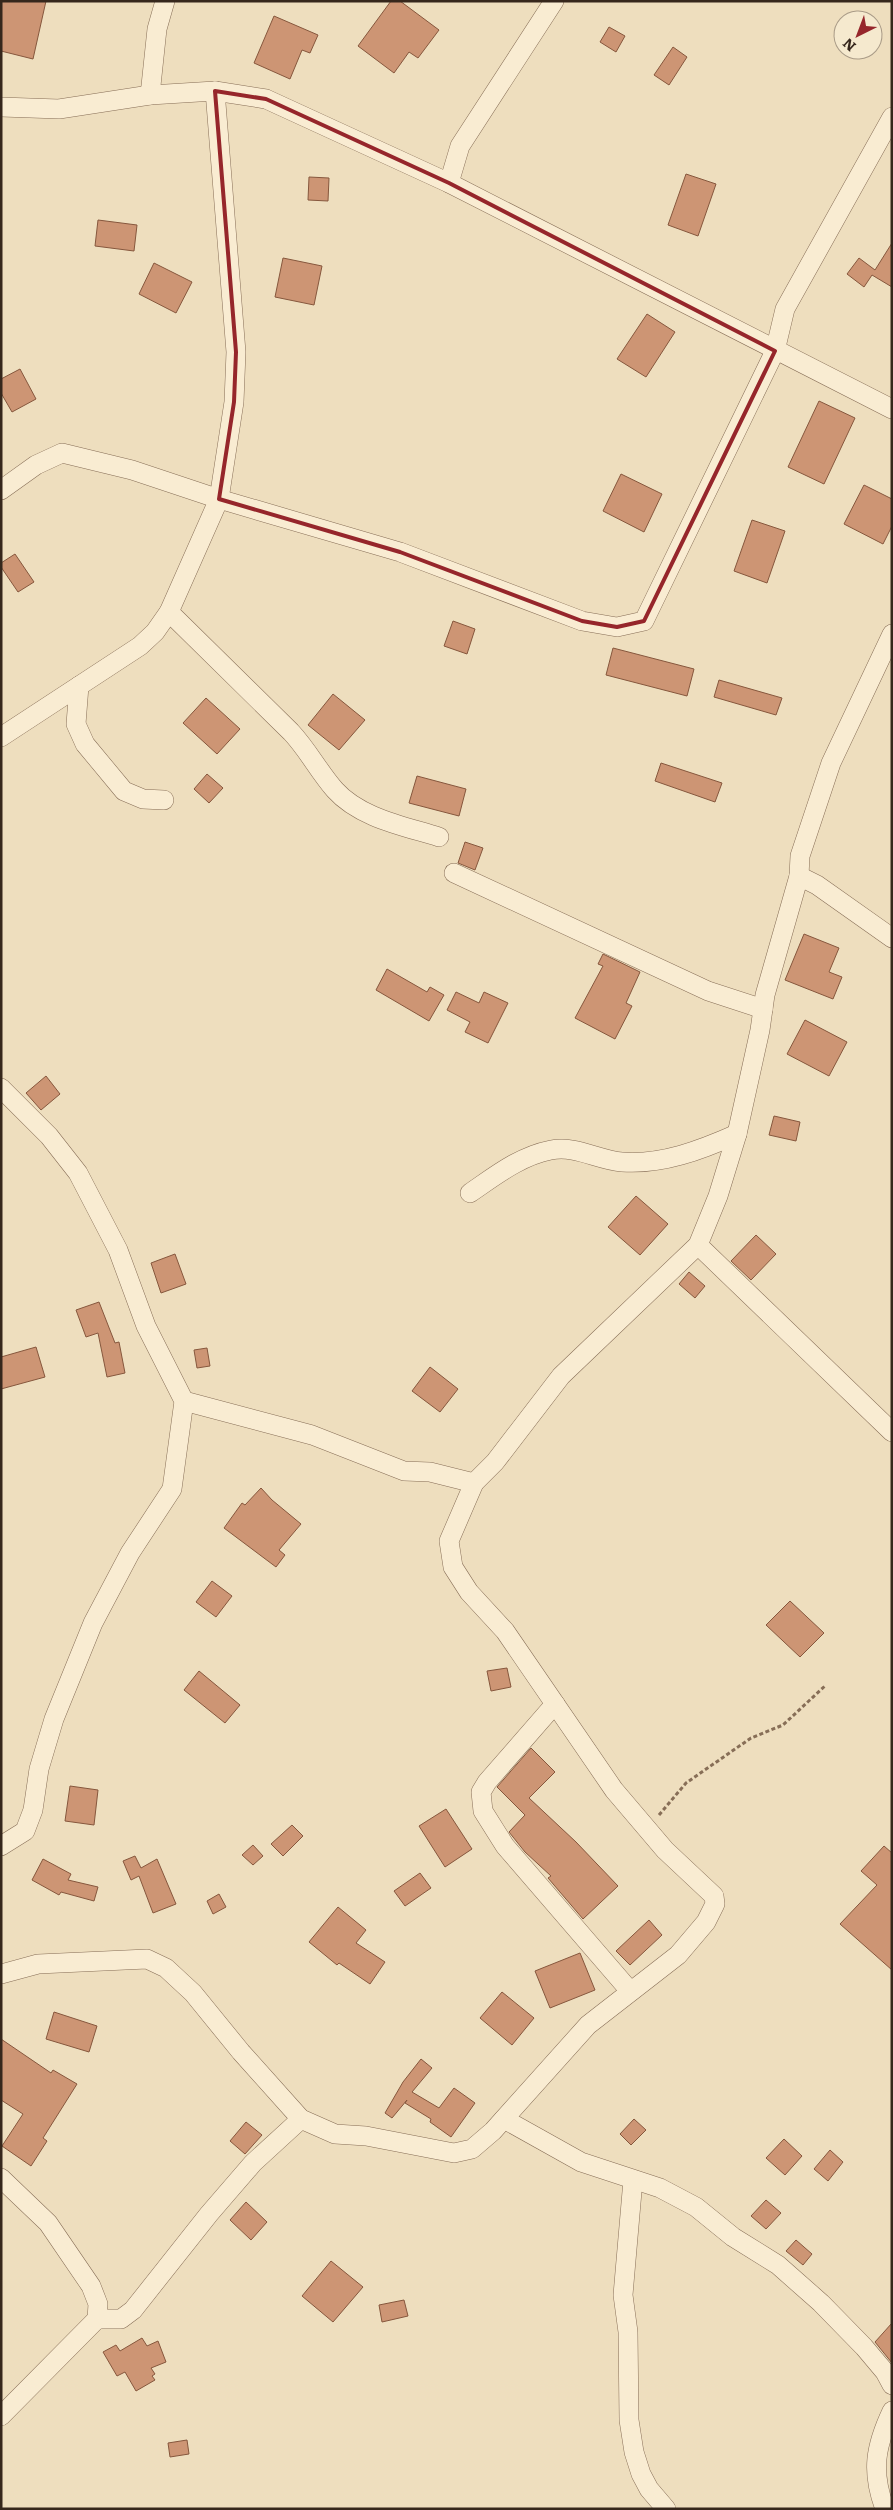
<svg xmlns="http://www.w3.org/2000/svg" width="893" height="2510" viewBox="0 0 893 2510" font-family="Literata,serif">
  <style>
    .building { fill: #cd9574; stroke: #86573d }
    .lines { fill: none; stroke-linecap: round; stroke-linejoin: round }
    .minor-casing { stroke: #876e57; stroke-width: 20 }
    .path { stroke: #876e57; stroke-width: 3; stroke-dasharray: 4 2.5; stroke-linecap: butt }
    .minor { stroke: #f9ecd2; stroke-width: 19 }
    .marked { fill: none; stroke: #96262b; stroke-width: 4; stroke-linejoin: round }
  </style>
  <rect width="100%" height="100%" fill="#eedebe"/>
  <!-- building -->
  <g class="building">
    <polygon points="1,1 46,1 33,59 1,51"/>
    <polygon points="391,1 400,1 439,30 418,58 409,52 394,73 358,46"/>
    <polygon points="274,16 318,35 310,53 302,50 290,79 254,63"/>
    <polygon points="609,27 625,36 616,52 600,42"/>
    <polygon points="673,47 687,57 669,85 654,75"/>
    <polygon points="686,174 716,184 698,236 668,225"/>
    <polygon points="309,177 329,178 328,201 308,200"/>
    <polygon points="98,220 137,225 134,251 95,246"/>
    <polygon points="892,243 892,287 872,275 864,287 847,274 859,258 875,270"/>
    <polygon points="283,258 322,266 314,305 275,297"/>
    <polygon points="154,263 192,282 176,313 139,294"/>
    <polygon points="647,314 675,332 646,377 617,359"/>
    <polygon points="20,369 36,399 12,412 1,393 1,379"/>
    <polygon points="819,401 855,418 824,484 788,467"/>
    <polygon points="621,474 662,494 644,532 603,511"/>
    <polygon points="864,485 892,499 892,526 883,544 844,524"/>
    <polygon points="752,520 785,531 767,583 734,571"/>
    <polygon points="15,554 34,582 18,592 1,567 1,563"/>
    <polygon points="453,621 475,629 467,654 444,646"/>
    <polygon points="613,648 694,669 687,696 606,675"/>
    <polygon points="719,680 782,698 776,715 714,697"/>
    <polygon points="333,694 365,720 339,750 308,725"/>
    <polygon points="206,698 240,729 217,754 183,723"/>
    <polygon points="661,763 722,783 715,802 655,781"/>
    <polygon points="207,774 223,788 209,803 194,789"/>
    <polygon points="417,776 466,789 459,816 409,803"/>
    <polygon points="465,842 483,848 475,870 458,863"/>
    <polygon points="804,934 839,948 829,972 842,977 833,999 785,980"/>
    <polygon points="603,954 640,972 626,1003 632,1006 615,1039 575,1018 603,966 598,964"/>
    <polygon points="387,969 427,992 430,987 444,995 429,1021 376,990"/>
    <polygon points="456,992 479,1003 484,992 508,1003 488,1043 465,1032 470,1022 447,1010"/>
    <polygon points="805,1020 847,1042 829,1076 787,1054"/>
    <polygon points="46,1076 60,1094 41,1110 26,1093"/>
    <polygon points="774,1116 800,1122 796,1141 769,1135"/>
    <polygon points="636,1196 668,1224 640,1255 608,1227"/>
    <polygon points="756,1235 776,1254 751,1280 731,1261"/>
    <polygon points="175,1254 186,1284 161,1293 151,1263"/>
    <polygon points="689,1272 705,1286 695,1298 679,1284"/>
    <polygon points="99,1302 115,1343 119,1342 125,1373 107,1377 98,1333 86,1337 76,1310"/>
    <polygon points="36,1347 45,1377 1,1389 1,1357"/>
    <polygon points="207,1348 210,1366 197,1368 194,1350"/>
    <polygon points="430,1367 458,1389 440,1412 412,1391"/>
    <polygon points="261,1488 272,1500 301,1524 279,1550 285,1555 276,1567 224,1528 242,1503 245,1505"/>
    <polygon points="212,1581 232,1596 216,1617 196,1602"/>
    <polygon points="790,1601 824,1633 800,1657 766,1625"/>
    <polygon points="507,1668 511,1687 491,1691 487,1671"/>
    <polygon points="199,1671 240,1705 225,1723 184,1690"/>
    <polygon points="531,1748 555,1772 529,1798 576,1842 618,1886 583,1919 548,1878 551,1876 525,1852 509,1832 525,1815 497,1787"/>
    <polygon points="70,1786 98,1790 94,1825 65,1821"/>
    <polygon points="446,1809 472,1849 445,1867 419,1826"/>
    <polygon points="292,1825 303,1836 283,1856 271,1844"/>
    <polygon points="253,1845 263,1856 253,1865 242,1855"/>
    <polygon points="884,1846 892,1853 892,1970 840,1924 877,1885 861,1871"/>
    <polygon points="135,1856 141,1868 157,1859 176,1904 153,1913 139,1876 131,1880 123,1861"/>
    <polygon points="43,1859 71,1874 68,1880 98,1887 94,1901 61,1892 59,1895 32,1880"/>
    <polygon points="420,1873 431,1888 405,1906 394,1891"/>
    <polygon points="219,1894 226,1907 213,1914 207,1901"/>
    <polygon points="338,1907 366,1930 356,1943 385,1962 370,1984 339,1963 337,1965 309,1942"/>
    <polygon points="649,1920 662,1935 630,1965 616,1951"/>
    <polygon points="580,1953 595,1990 550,2008 535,1971"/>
    <polygon points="502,1992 534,2018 512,2045 480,2018"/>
    <polygon points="54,2012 97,2026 89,2052 46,2039"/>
    <polygon points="1,2039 51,2073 53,2070 77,2084 43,2138 47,2141 31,2166 2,2146 23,2114 1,2100"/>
    <polygon points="421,2059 432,2068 412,2092 439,2108 454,2088 475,2103 451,2137 430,2122 431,2119 405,2103 407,2100 392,2118 385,2113 403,2082"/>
    <polygon points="634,2119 646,2130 631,2145 620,2134"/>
    <polygon points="246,2122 262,2135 245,2154 230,2141"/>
    <polygon points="784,2139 802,2156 785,2175 766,2158"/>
    <polygon points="830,2150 843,2162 828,2181 814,2169"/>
    <polygon points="766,2200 781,2213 766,2229 751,2216"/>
    <polygon points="246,2202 267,2222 251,2240 230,2220"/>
    <polygon points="796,2240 812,2254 803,2265 786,2251"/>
    <polygon points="331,2261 363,2287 333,2322 302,2296"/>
    <polygon points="404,2300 408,2316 382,2322 379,2305"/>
    <polygon points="892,2323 892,2363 875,2342"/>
    <polygon points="142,2338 147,2346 158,2341 166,2362 151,2368 155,2374 152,2376 155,2380 136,2391 125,2372 117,2376 103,2352 116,2345 120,2351"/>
    <polygon points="187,2440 189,2454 170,2457 168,2443"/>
  </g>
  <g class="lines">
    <!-- minor casing -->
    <g class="minor-casing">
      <g id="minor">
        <polyline points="150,95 157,29 165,1"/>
        <polyline points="1,107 59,109 150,95 215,91 266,99 449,183 892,409"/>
        <polyline points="449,183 460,146 554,1"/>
        <polyline points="1,490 36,465 62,453 132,470 219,499 400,552 582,621 617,627 644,621 775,351 785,309 892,117"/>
        <path d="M169 612 291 732C308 750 319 772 335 790 360 818 404 826 439 837"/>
        <polyline points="79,686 76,724 85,744 124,791 143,799 164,800"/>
        <polyline points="1,737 140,646 155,632 169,612 219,499 234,402 236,352 215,91"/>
        <polyline points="454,873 708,991 763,1009"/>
        <polyline points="799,876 817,885 892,938"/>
        <polyline points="1,1088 49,1136 78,1173 118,1250 146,1326 184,1401 172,1489 130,1553 93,1623 54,1719 39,1769 33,1810 25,1831 1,1846"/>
        <path d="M470 1193C495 1176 520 1156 551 1150 575 1145 598 1160 622 1162 662 1165 701 1150 737 1134"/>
        <polyline points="698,1245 892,1432"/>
        <polyline points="184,1401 312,1435 404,1471 430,1472 474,1483"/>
        <polyline points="555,1704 487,1782 481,1792 483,1811 505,1846 630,1991"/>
        <polyline points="1,1974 38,1964 147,1959 166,1968 193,1993 241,2052 301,2119 335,2134 366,2136 454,2153 472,2149 493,2131 588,2025 678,1955 706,1922 715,1904 714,1896 665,1850 614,1790 505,1631 469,1592 453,1567 449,1541 474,1483 495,1462 561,1376 698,1245 718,1196 737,1134 760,1030 765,995 799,876 800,856 831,763 892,634"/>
        <polyline points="504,2119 581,2162 660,2188 696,2207 733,2237 778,2265 821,2303 864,2347 885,2372 892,2385"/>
        <polyline points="1,2178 48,2223 91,2286 98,2304 97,2319 1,2416"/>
        <polyline points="633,2180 623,2295 628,2332 629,2420 634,2452 641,2474 649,2489 666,2509"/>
        <polyline points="97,2319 121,2319 133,2310 209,2214 253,2163 301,2119"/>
        <path d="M885 2509C871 2472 875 2447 892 2411"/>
      </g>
    </g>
    <!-- path -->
    <polyline class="path" points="659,1815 686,1783 751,1738 783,1725 826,1685"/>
    <!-- minor -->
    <use href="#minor" class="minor"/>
  </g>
  <!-- marked area -->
  <path class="marked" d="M215 91 266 99 449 183 775 351 644 621 617 627 582 621 400 552 219 499 234 402 236 352Z"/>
  <!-- border -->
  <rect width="893" height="2510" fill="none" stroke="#36271c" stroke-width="5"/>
  <!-- north arrow -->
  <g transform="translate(858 35) rotate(222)"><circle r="24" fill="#f5e9ce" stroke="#a99b87"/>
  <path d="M0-4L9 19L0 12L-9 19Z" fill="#96262b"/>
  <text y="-8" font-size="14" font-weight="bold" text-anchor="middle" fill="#36271c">N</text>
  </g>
</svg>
